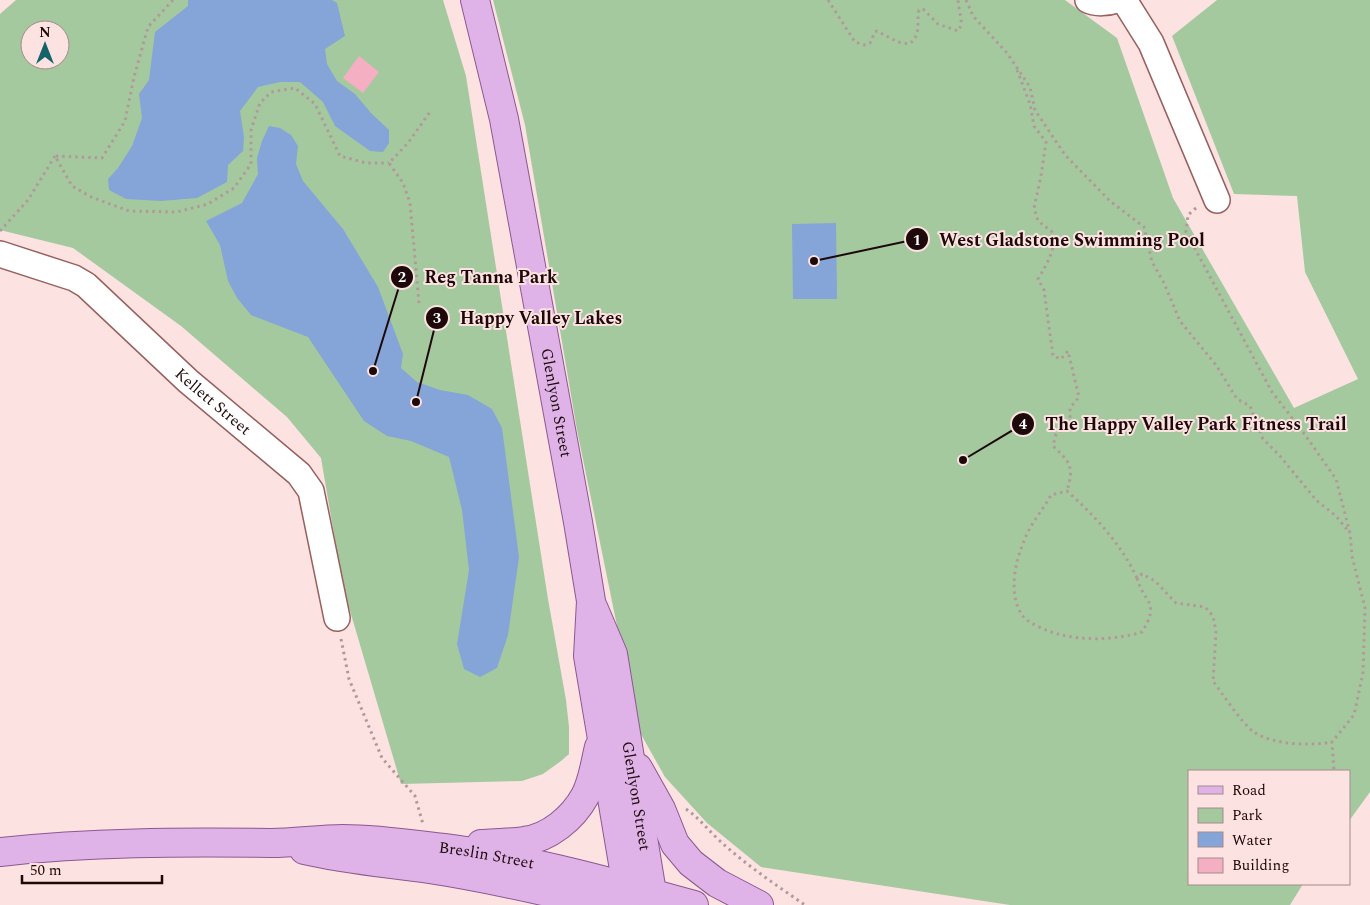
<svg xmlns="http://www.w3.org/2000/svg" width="1370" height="905" viewBox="0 0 1370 905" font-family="Spectral,serif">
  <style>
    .green { fill: #a5c99f; fill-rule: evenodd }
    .water { fill: #85a4d8 }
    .building { fill: #f5afc2 }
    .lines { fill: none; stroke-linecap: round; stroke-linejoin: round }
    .minor-casing { stroke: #975f5e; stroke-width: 28 }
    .major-casing { stroke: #8e5790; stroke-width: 30 }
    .path { stroke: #b29999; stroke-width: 3; stroke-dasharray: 2.5 4; stroke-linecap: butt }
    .minor { stroke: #fff; stroke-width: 25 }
    .major { stroke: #dfb3e8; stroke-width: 28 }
    .labels { text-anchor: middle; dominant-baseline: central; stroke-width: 4; stroke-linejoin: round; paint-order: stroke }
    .street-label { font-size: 16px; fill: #1e090a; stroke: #fce2e1 }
    .leader { fill: none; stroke: #1e090a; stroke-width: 2 }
    .callout-dot { fill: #1e090a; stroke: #fce2e1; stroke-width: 2 }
    .mark-label { font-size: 15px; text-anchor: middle; font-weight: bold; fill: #fff }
    .callout-label { font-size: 18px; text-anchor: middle; font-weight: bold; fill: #1e090a; stroke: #fce2e1; stroke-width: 4; stroke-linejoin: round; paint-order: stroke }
  </style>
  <rect width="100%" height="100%" fill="#fce2e1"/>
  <!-- green -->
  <g class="green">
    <path d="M16 0H443L466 76 548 599 566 700 569 727V754L561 761 543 774 522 781 401 784 343 587 321 458 287 417 181 326 73 248 0 230V14ZM30 30H60V60H30Z"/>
    <polygon points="493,0 1065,0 1117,38 1173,198 1294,408 1358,379 1305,272 1297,196 1234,194 1172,36 1217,0 1370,0 1370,792 1349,821 1349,771 1189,771 1189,884 1303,884 1290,905 1010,905 761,867 707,823 665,777 633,720 624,660 577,430 525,125"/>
  </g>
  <!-- water -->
  <g class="water">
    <polygon points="188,0 332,0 337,3 345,36 325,49 327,64 337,81 355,94 371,113 389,130 389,143 383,152 370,151 335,126 323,102 300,82 280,82 258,87 240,111 244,137 243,151 228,165 227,182 197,198 161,201 126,199 109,190 108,179 118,168 132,146 142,118 139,94 149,80 155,32 188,6"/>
    <polygon points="269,126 280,128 291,135 298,146 296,164 303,181 343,229 378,287 403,354 401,368 417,382 440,390 468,395 492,409 502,428 519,557 508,635 497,668 480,677 464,669 457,644 469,570 462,510 449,457 411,441 387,436 364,421 308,337 251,315 237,298 228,281 220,245 206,221 242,203 258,174 257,158 262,141"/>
    <polygon points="836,223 837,299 793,299 792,224"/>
  </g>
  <!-- building -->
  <polygon class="building" points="359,56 379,72 363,93 343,78"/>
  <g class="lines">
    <!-- minor casing -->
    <g class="minor-casing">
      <g id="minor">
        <path d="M1088 0C1096 4 1108 3 1117 0"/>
        <polyline points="1124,0 1151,43 1217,200"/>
        <path id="s1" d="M0 254 74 278 86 285 188 381 299 474 311 491 337 618"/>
      </g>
    </g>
    <!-- major casing -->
    <g class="major-casing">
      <g id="major">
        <path id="s2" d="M475 0 504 119 578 522 591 601 588 656 630 905"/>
        <path id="s3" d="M593 607 613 654 654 905"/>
        <polyline points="638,768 661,809 675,844 691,863 717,883 759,905"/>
        <path d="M481 844C495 843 510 843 524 841 549 838 573 818 585 796 593 781 595 763 599 747"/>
        <path d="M304 850C346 860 387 863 429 869 488 878 545 891 603 905"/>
        <path id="s4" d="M0 852C91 842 179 842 271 843 295 843 319 839 343 839 376 839 411 844 444 848 529 859 612 882 694 905"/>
      </g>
    </g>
    <!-- path -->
    <g class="path">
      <polyline points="173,0 148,27 134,77 125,121 102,158 55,156 72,186 91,197 129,211 177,212 208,204 234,188 251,164 251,130 260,103 271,92 295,88 315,104 340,156 366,163 389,163"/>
      <path d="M828 0 855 42 864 45 870 43 875 32 877 31 898 42 909 44C922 35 916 23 919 10L923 9 938 24 958 31C965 22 958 11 958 0"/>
      <polyline points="966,0 973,16 1007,53 1030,87 1035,110 1065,155 1110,201 1144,227 1152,262 1164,283 1180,321 1216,365 1237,399 1250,406 1263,439 1280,456 1316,500 1336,516 1350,533"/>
      <path d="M1017 70 1030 104 1034 126 1046 142 1041 176 1034 208 1038 221 1055 234C1054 252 1047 264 1038 279L1044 290 1053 356 1061 359 1068 351 1079 397 1070 408V424L1056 434 1053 446C1071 463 1074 467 1067 491"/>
      <polyline points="1196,208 1188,215 1186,232 1272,392 1303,432 1336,479 1350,533 1352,556 1365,608 1363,673 1354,715 1332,742 1334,771"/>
      <polyline points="0,231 28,200 55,156"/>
      <polyline points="419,303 410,203 403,183 389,163 408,143 430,112"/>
      <path d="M1137 578C1121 544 1095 516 1067 491L1051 495C1043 510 1030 524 1024 541 1015 562 1008 594 1022 615 1027 623 1049 632 1058 634 1085 641 1116 640 1142 632 1161 601 1144 604 1137 578L1142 574 1155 581 1176 603 1205 607 1213 616 1216 632 1213 681C1222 693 1243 725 1254 732 1273 745 1310 746 1332 742"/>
      <polyline points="341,639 349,679 382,758 415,796 423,824"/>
      <path d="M686 809C699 818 708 830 720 841 746 865 776 885 805 905"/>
    </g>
    <!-- minor -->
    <use href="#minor" class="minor"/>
    <!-- major -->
    <use href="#major" class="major"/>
  </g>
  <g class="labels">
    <!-- street labels -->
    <g class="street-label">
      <text stroke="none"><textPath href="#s1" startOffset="264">Kellett Street</textPath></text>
      <text stroke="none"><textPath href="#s2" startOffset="411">Glenlyon Street</textPath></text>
      <text stroke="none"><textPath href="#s3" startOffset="195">Glenlyon Street</textPath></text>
      <text stroke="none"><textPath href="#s4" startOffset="488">Breslin Street</textPath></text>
    </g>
  </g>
  <!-- callouts -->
  <path class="leader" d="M814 261L917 239M373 371L402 277M416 402L437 318M963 460L1023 424"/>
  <g class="callout-dot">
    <circle cx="814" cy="261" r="5"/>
    <circle cx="373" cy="371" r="5"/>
    <circle cx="416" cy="402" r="5"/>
    <circle cx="963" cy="460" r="5"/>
    <circle cx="917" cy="239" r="12"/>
    <circle cx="402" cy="277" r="12"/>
    <circle cx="437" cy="318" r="12"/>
    <circle cx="1023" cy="424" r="12"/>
  </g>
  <g class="mark-label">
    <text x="917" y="245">1</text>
    <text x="402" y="282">2</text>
    <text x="437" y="323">3</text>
    <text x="1023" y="429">4</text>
  </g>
  <g class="callout-label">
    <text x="1072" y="246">West Gladstone Swimming Pool</text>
    <text x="491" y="283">Reg Tanna Park</text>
    <text x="541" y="324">Happy Valley Lakes</text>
    <text x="1196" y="430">The Happy Valley Park Fitness Trail</text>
  </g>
  <!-- legend -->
  <rect x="1188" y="770" width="162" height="115" fill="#fce2e1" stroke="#a38b8b"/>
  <rect x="1198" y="786" width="25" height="8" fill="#dfb3e8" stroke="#a38b8b"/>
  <text x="1232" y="795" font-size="15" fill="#1e090a">Road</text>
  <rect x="1198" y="808" width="25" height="15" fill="#a5c99f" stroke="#a38b8b"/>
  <text x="1232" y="820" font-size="15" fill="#1e090a">Park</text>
  <rect x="1198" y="832" width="25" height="15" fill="#85a4d8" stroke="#a38b8b"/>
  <text x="1232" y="845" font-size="15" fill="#1e090a">Water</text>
  <rect x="1198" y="858" width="25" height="15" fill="#f5afc2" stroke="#a38b8b"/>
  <text x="1232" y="870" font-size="15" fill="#1e090a">Building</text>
  <!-- north arrow -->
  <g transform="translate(45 45)"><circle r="24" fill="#fce2e1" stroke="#a38b8b"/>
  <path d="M0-4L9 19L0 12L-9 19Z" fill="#136368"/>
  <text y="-8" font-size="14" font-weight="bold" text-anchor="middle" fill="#1e090a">N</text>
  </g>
  <!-- scale -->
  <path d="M22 875v8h140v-8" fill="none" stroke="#1e090a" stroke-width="2.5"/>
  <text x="30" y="875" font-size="15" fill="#1e090a" stroke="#fce2e1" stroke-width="4" paint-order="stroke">50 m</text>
</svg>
